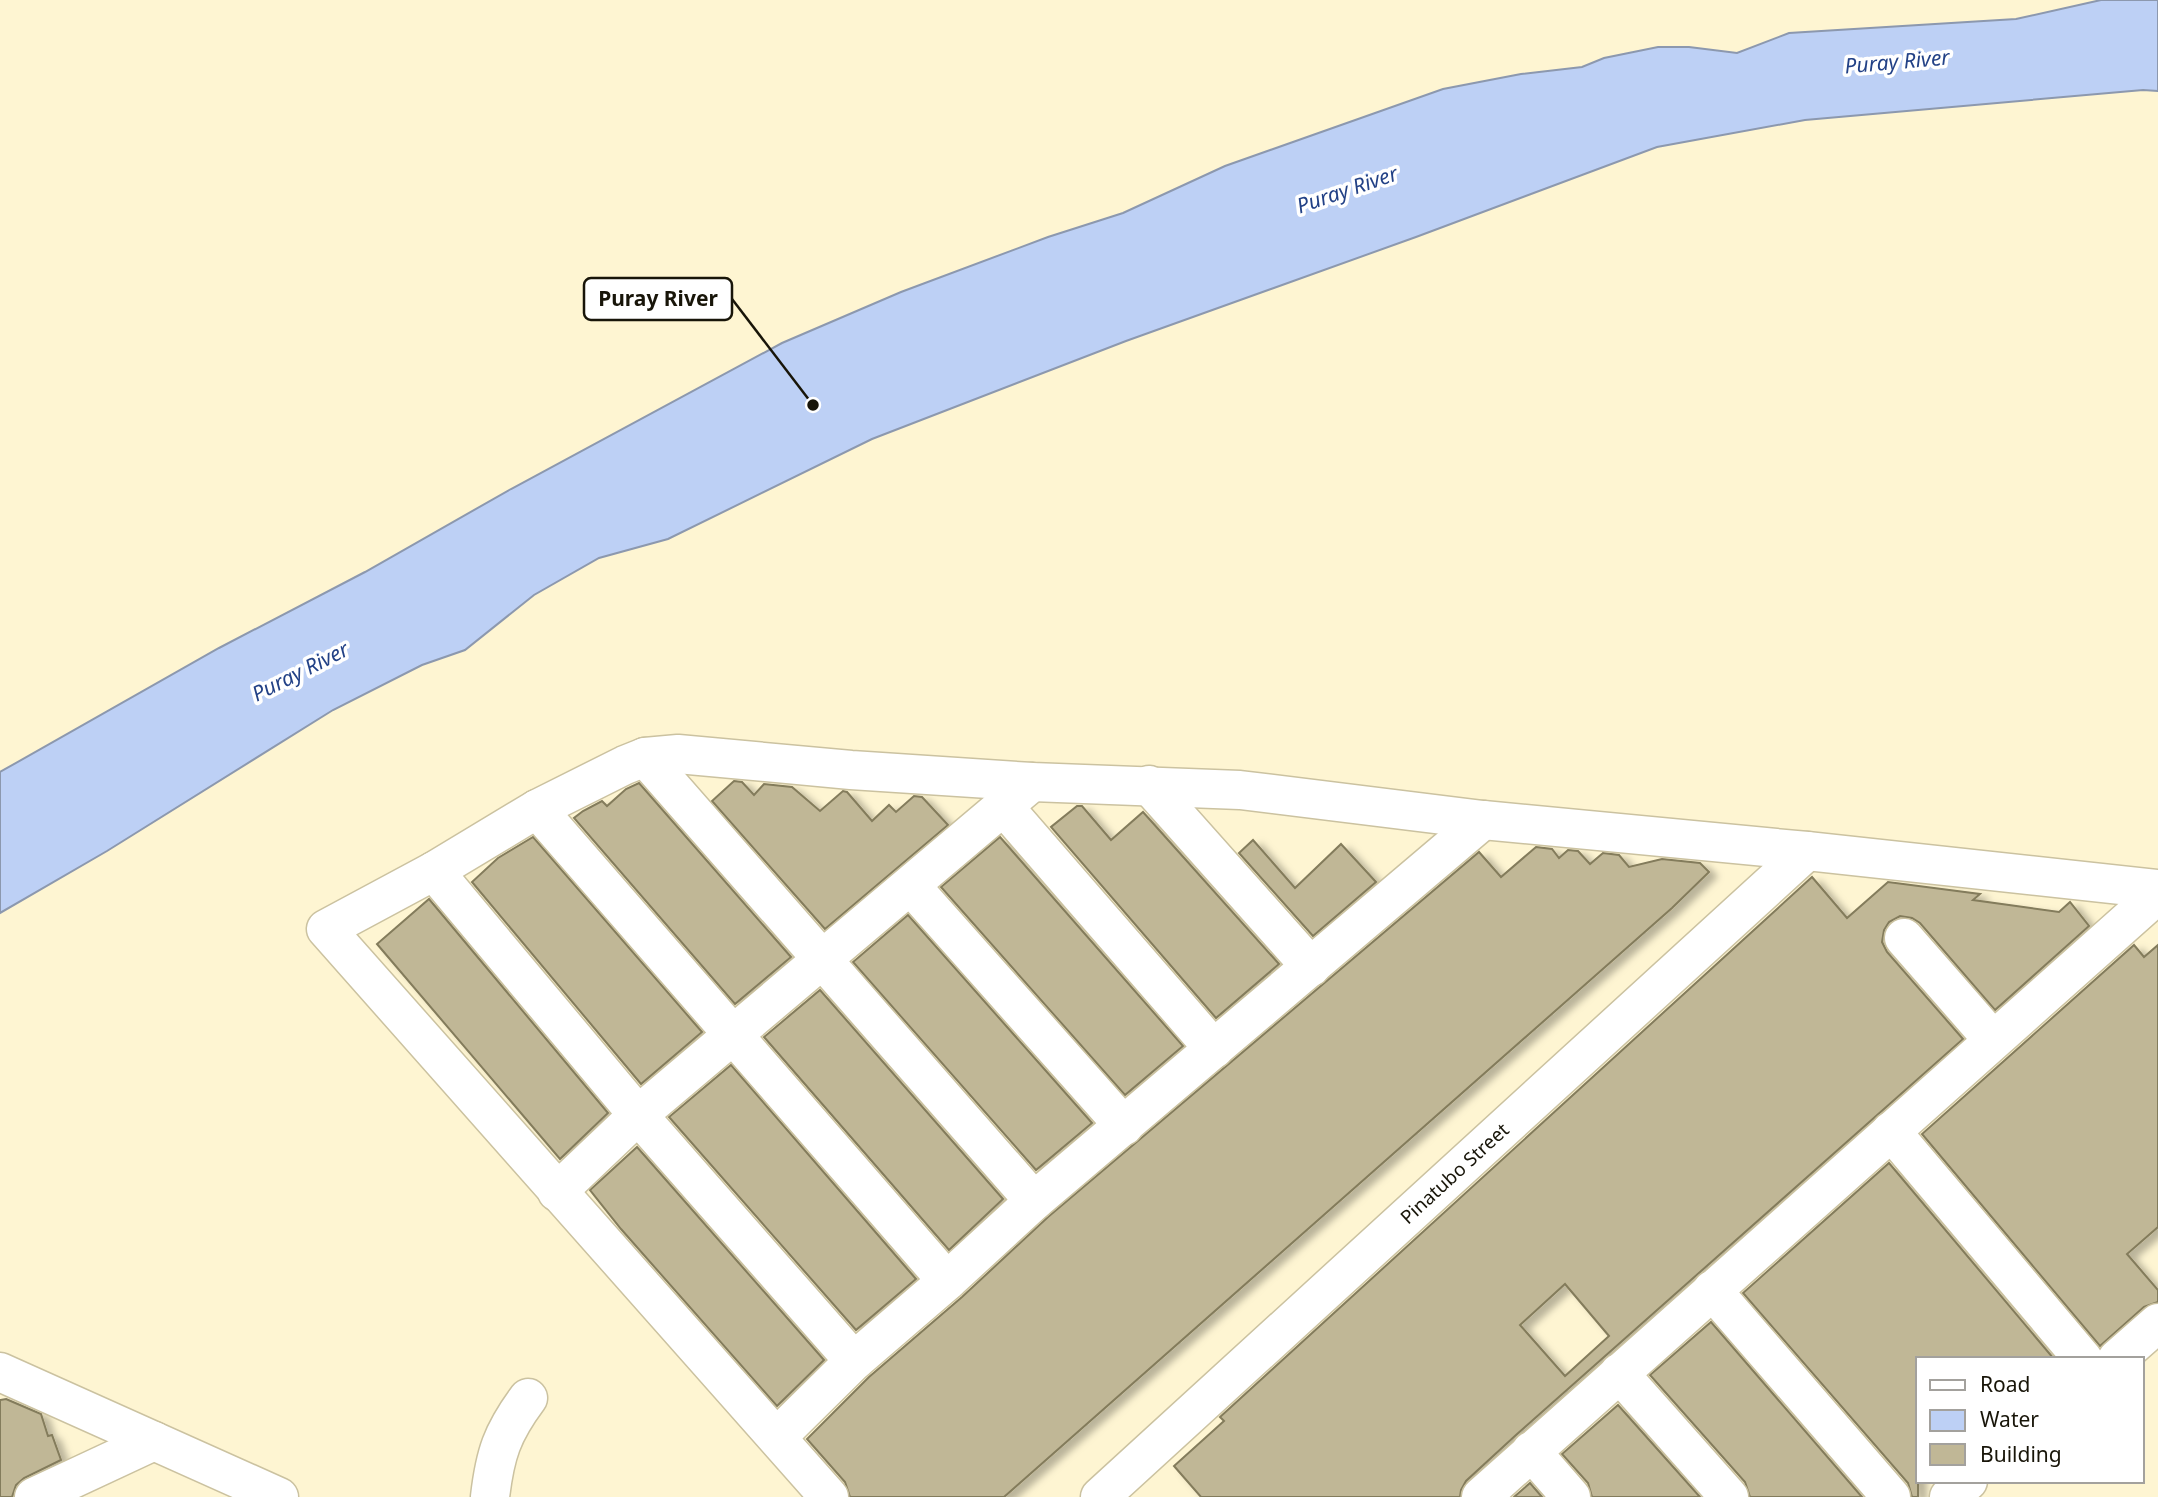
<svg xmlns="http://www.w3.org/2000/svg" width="2158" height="1497" viewBox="0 0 2158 1497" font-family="'Noto Sans',sans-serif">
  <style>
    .water { fill: #bdd0f5; stroke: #8c98ae; stroke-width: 2 }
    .building { fill: #c0b796; stroke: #837b5b; stroke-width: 2; fill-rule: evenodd; filter: url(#shadow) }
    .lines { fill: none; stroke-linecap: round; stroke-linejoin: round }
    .street-casing { stroke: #cbc2a0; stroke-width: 41 }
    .secondary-casing { stroke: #cbc2a0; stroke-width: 41 }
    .street { stroke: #fff; stroke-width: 38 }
    .secondary { stroke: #fff; stroke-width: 38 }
    .labels { text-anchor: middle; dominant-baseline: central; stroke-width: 7; stroke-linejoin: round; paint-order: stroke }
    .street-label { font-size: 19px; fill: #181509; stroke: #fff }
    .water-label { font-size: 21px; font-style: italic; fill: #224186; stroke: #fff }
    .leader { fill: none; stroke: #181509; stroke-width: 2.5 }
    .callout-dot { fill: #181509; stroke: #fff; stroke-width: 2.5 }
    .callout { fill: #fff; stroke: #181509; stroke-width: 2.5 }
    .callout-label { font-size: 21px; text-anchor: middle; font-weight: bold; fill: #181509 }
  </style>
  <defs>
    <filter id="shadow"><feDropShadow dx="8" dy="4.5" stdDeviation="3.5" flood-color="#0004"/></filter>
  </defs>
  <rect width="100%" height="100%" fill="#fef5d2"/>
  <!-- water -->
  <polygon class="water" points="2101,0 2158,0 2158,91 2143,90 1805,120 1657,147 1416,237 1126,341 872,439 668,539 599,558 534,595 465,650 422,665 333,710 107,851 0,913 0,772 219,648 365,572 511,489 782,343 901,292 1048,237 1123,213 1225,166 1443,89 1521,74 1582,67 1604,58 1658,47 1689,47 1737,53 1789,33 2016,19"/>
  <!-- building -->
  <g class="building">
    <polygon points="734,781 742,782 754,795 764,784 792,787 820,811 843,791 847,792 872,821 889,805 896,812 914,796 922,797 948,825 825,929 712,801"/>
    <polygon points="639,783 791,957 735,1004 574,818 583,811 602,801 607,806 626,789"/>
    <polygon points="1077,806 1082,806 1111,840 1143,812 1279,964 1216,1018 1051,827"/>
    <polygon points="533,837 702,1032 641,1084 472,882 498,858"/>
    <polygon points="1000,837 1183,1046 1125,1095 941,887"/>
    <polygon points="1253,840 1295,888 1341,844 1376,882 1313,936 1239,853"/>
    <polygon points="1536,847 1552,849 1559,858 1568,850 1578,851 1590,864 1603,853 1619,855 1629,867 1662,859 1700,863 1709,872 1672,908 1004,1497 850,1497 845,1482 807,1439 869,1377 962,1297 1048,1217 1479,852 1501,877"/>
    <path d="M1812 877 1847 918 1888 882 1980 894 1973 900 2059 912 2070 902 2089 926 1995 1010 1920 923 1912 918 1900 916 1889 922 1884 930 1882 942 1887 952 1963 1039 1516 1435 1466 1481 1461 1490 1460 1497H1201L1174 1466 1224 1421 1220 1417ZM1565 1284 1609 1336 1565 1376 1520 1325Z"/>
    <polygon points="429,899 608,1113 560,1159 377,944"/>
    <polygon points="908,915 1092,1123 1036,1170 853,962"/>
    <polygon points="2134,945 2144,957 2158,945 2158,1227 2127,1254 2158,1290 2158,1302 2144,1307 2100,1346 1922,1134"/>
    <polygon points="820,990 1003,1199 949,1250 764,1037"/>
    <polygon points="731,1065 916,1279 856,1330 669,1117"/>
    <polygon points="637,1147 824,1360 777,1406 621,1229 590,1190"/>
    <polygon points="1889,1163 2054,1359 1918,1359 1918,1497 1912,1497 1908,1483 1743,1293"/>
    <polygon points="1711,1322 1862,1497 1750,1497 1745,1482 1650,1375"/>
    <polygon points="6,1399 41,1414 48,1436 52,1435 61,1460 24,1478 16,1485 12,1497 0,1497 0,1400"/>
    <polygon points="1618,1405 1700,1497 1592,1497 1588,1483 1562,1454"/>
    <polygon points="1530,1483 1542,1497 1514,1497"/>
  </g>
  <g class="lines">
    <!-- street casing -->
    <g class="street-casing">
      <g id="street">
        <polyline points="645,757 1034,1201"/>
        <polyline points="1149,785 1311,967"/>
        <polyline points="1004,807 1214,1049"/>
        <polyline points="537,809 947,1281"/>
        <polyline points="434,871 638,1115 854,1361"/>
        <polyline points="911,886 1124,1126"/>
        <polyline points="1904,938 1993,1040"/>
        <polyline points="1891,1131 2083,1359"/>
        <polyline points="557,1192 638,1115 1032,782"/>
        <polyline points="1712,1290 1891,1497"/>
        <polyline points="2117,1359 2158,1323"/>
        <polyline points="0,1372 279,1497"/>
        <polyline points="1619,1373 1729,1497"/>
        <polyline points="777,1437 854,1361 947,1281 1034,1201 1483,820"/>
        <polyline points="1531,1451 1571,1497"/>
        <polyline points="34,1497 154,1441"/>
        <path d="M490 1497C495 1454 502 1433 528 1398"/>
        <polyline points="829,1497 326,929 434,871 537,809 625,765 645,757 678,754 851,770 1032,782 1240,790 1483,820 1807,851 2158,889"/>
        <polyline points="1481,1497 2158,894"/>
        <polyline points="1949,1497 1968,1481"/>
      </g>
    </g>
    <!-- secondary casing -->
    <g class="secondary-casing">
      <g id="secondary">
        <path id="s1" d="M1100 1497 1807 851"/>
      </g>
    </g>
    <!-- street -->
    <use href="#street" class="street"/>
    <!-- secondary -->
    <use href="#secondary" class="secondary"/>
  </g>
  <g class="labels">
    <!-- street labels -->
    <g class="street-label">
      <text stroke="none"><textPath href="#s1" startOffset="480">Pinatubo Street</textPath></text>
    </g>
    <!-- water labels -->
    <g class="water-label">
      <text transform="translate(1897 61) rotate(-5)">Puray River</text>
      <text transform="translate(1347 189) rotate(-19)">Puray River</text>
      <text transform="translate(300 671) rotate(-27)">Puray River</text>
    </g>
  </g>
  <!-- callouts -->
  <path class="leader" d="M813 405L732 299"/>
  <circle class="callout-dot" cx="813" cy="405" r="7"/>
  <rect class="callout" x="584" y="278" width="148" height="42" rx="7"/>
  <g class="callout-label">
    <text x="658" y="306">Puray River</text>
  </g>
  <!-- legend -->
  <rect x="1916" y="1357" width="228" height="126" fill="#ffffff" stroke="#a3a19d" stroke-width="2"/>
  <rect x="1930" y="1380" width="35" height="10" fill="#ffffff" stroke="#a3a19d" stroke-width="2"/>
  <text x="1980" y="1392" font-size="21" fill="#181509">Road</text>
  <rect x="1930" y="1410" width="35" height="21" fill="#bdd0f5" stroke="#a3a19d" stroke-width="2"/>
  <text x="1980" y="1427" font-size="21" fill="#181509">Water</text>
  <rect x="1930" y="1444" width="35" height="21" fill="#c0b796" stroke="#a3a19d" stroke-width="2"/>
  <text x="1980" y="1462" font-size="21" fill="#181509">Building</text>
</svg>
